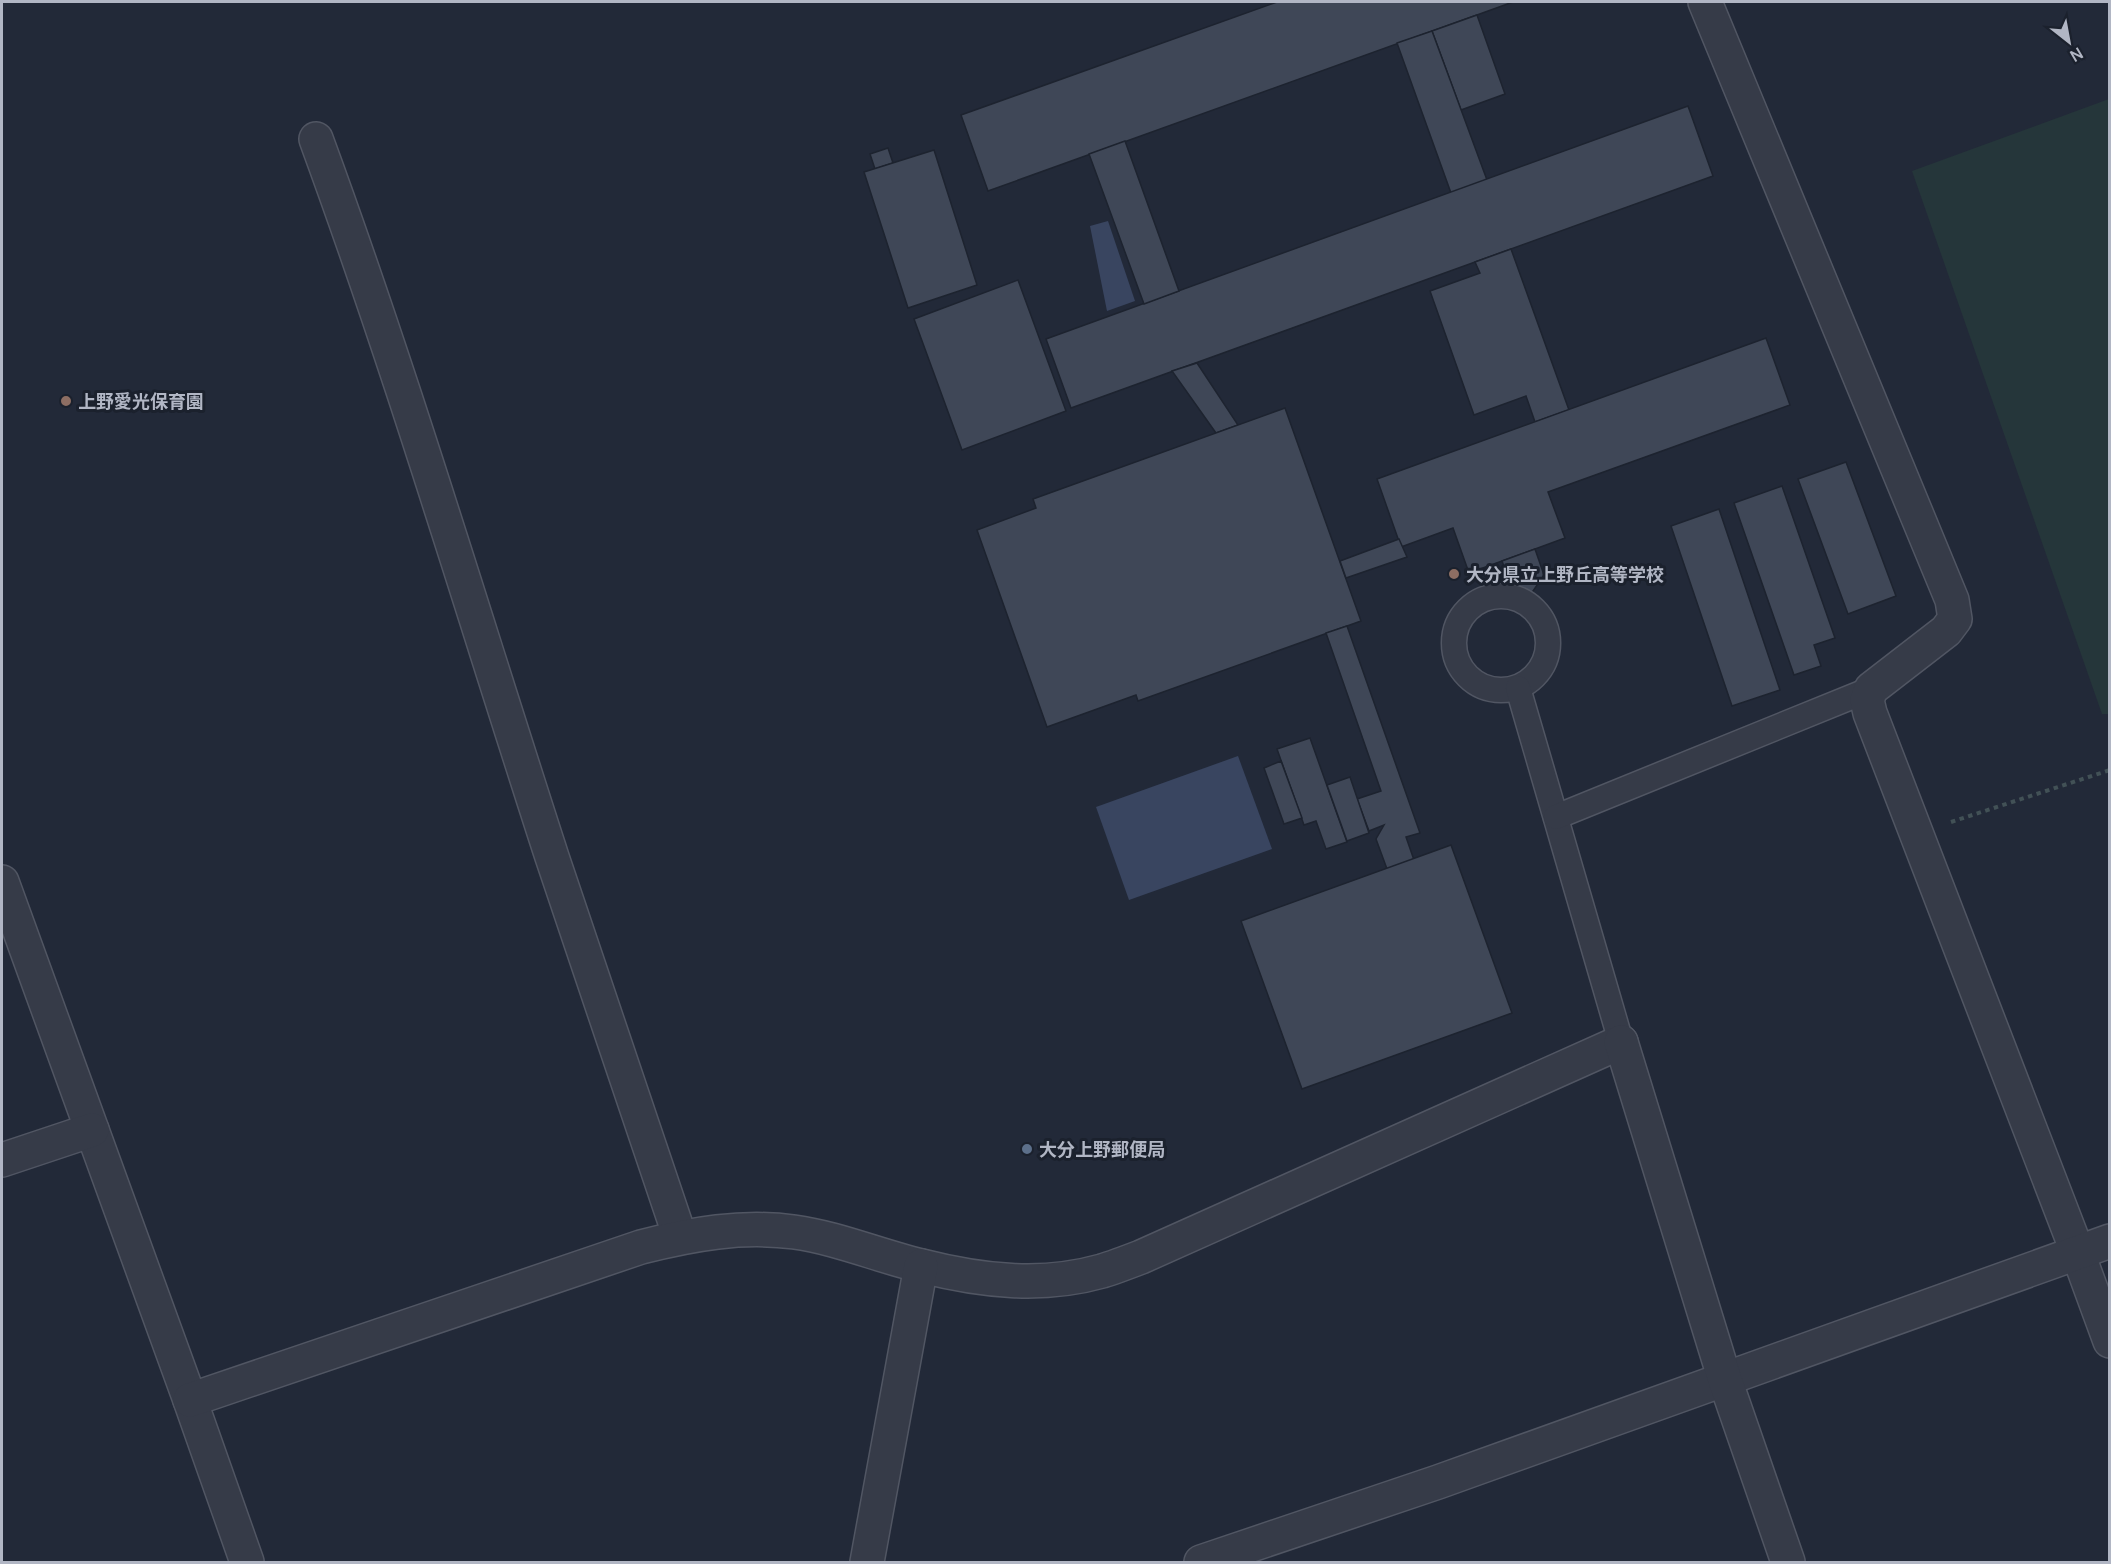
<svg xmlns="http://www.w3.org/2000/svg" width="2111" height="1564" viewBox="0 0 2111 1564" font-family="Manrope,'Noto Sans JP',sans-serif">
  <style>
    .green { fill: #25363a }
    .water { fill: #394560 }
    .building { fill: #3f4757; stroke: #1d232f; stroke-width: 1.5 }
    .lines { fill: none; stroke-linecap: round; stroke-linejoin: round }
    .service-casing { stroke: #515663; stroke-width: 27 }
    .minor-casing { stroke: #515663; stroke-width: 36 }
    .tertiary-casing { stroke: #515663; stroke-width: 36 }
    .path { stroke: #425156; stroke-width: 4; stroke-dasharray: 4.5 4.5; stroke-linecap: butt }
    .service { stroke: #363b48; stroke-width: 24 }
    .minor { stroke: #363b48; stroke-width: 33 }
    .tertiary { stroke: #363b48; stroke-width: 33 }
    .education-dot { fill: #8d6e63; stroke: #1b212d; stroke-width: 2 }
    .service-dot { fill: #5c6f8a; stroke: #1b212d; stroke-width: 2 }
    .labels { text-anchor: middle; dominant-baseline: central; stroke-width: 6; stroke-linejoin: round; paint-order: stroke }
    .poi-label { font-size: 18px; font-weight: bold; fill: #b1b6c4; stroke: #1b212d; text-anchor: start }
  </style>
  <rect width="100%" height="100%" fill="#222938"/>
  <!-- green -->
  <polygon class="green" points="2109,99 2110,714 2102,714 1912,171"/>
  <!-- water -->
  <g class="water">
    <polygon points="1108,221 1135,301 1107,311 1090,226"/>
    <polygon points="1238,756 1272,849 1129,900 1096,807"/>
  </g>
  <!-- building -->
  <g class="building">
    <polygon points="1277,2 1513,2 988,191 961,115"/>
    <polygon points="1477,15 1505,94 1461,110 1432,31"/>
    <polygon points="1432,31 1487,180 1451,193 1397,43"/>
    <polygon points="1688,106 1713,176 1071,408 1046,339"/>
    <polygon points="1125,141 1179,291 1144,304 1089,154"/>
    <polygon points="888,148 893,163 875,169 870,154"/>
    <polygon points="934,150 977,285 908,308 864,172"/>
    <polygon points="1511,249 1569,410 1535,422 1526,396 1474,415 1430,291 1480,273 1475,262"/>
    <polygon points="1018,280 1066,411 962,450 914,319"/>
    <polygon points="1766,338 1790,405 1548,492 1565,538 1469,573 1453,528 1401,547 1377,479"/>
    <polygon points="1197,363 1238,425 1216,433 1172,371"/>
    <polygon points="1285,408 1361,621 1138,701 1136,695 1047,727 977,530 1036,508 1033,499"/>
    <polygon points="1846,462 1896,596 1848,614 1798,479"/>
    <polygon points="1782,486 1835,638 1814,645 1821,666 1794,675 1734,503"/>
    <polygon points="1719,509 1780,690 1732,706 1671,526"/>
    <polygon points="1399,539 1407,557 1346,578 1340,561"/>
    <polygon points="1535,549 1544,575 1531,594 1511,585 1502,561"/>
    <polygon points="1347,626 1420,833 1406,837 1414,860 1387,869 1376,839 1384,825 1369,831 1357,799 1381,791 1326,633"/>
    <polygon points="1310,738 1347,842 1326,849 1316,821 1304,825 1277,749"/>
    <polygon points="1281,761 1302,818 1284,824 1264,768"/>
    <polygon points="1350,777 1369,833 1347,841 1327,785"/>
    <polygon points="1451,845 1512,1013 1302,1089 1241,921"/>
  </g>
  <g class="lines">
    <!-- service casing -->
    <g class="service-casing">
      <g id="service">
        <circle cx="1501" cy="643" r="47"/>
        <polyline points="1518,688 1621,1042"/>
        <polyline points="1556,817 1871,689"/>
      </g>
    </g>
    <!-- minor casing -->
    <g class="minor-casing">
      <g id="minor">
        <polyline points="1705,2 1952,600 1955,619 1946,631 1871,689 1867,700 1870,713 2077,1251 2110,1341"/>
        <path d="M316 139C403 376 474 617 552 857 594 984 638 1110 680 1237"/>
        <polyline points="2,882 190,1400 247,1562"/>
        <polyline points="2,1160 92,1130"/>
        <path d="M190 1400 641 1247C692 1234 742 1225 794 1232 838 1238 879 1256 922 1266 981 1281 1042 1288 1102 1271 1115 1267 1128 1262 1141 1257L1621 1042"/>
        <polyline points="867,1562 921,1266"/>
        <polyline points="1201,1562 1438,1482 2110,1241"/>
      </g>
    </g>
    <!-- tertiary casing -->
    <g class="tertiary-casing">
      <polyline id="tertiary" points="1621,1042 1725,1380 1788,1562"/>
    </g>
    <!-- path -->
    <polyline class="path" points="1951,822 2110,770"/>
    <!-- service -->
    <use href="#service" class="service"/>
    <!-- minor -->
    <use href="#minor" class="minor"/>
    <!-- tertiary -->
    <use href="#tertiary" class="tertiary"/>
  </g>
  <!-- markers -->
  <g class="education-dot">
    <circle cx="66" cy="401" r="6"/>
    <circle cx="1454" cy="574" r="6"/>
  </g>
  <circle class="service-dot" cx="1027" cy="1149" r="6"/>
  <g class="labels">
    <!-- poi labels -->
    <g class="poi-label">
      <text x="78" y="401">上野愛光保育園</text>
      <text x="1466" y="574">大分県立上野丘高等学校</text>
      <text x="1039" y="1149">大分上野郵便局</text>
    </g>
  </g>
  <!-- border -->
  <rect width="2111" height="1564" fill="none" stroke="#b1b6c4" stroke-width="6"/>
  <!-- north arrow -->
  <g transform="translate(2069 42) rotate(149)" stroke="#1b212d" stroke-width="4.5" paint-order="stroke">
  <path d="M0-4.5L10 22L0 15L-10 22Z" fill="#b1b6c4"/>
  <text y="-9" font-size="16" font-weight="bold" text-anchor="middle" fill="#b1b6c4">N</text>
  </g>
</svg>
